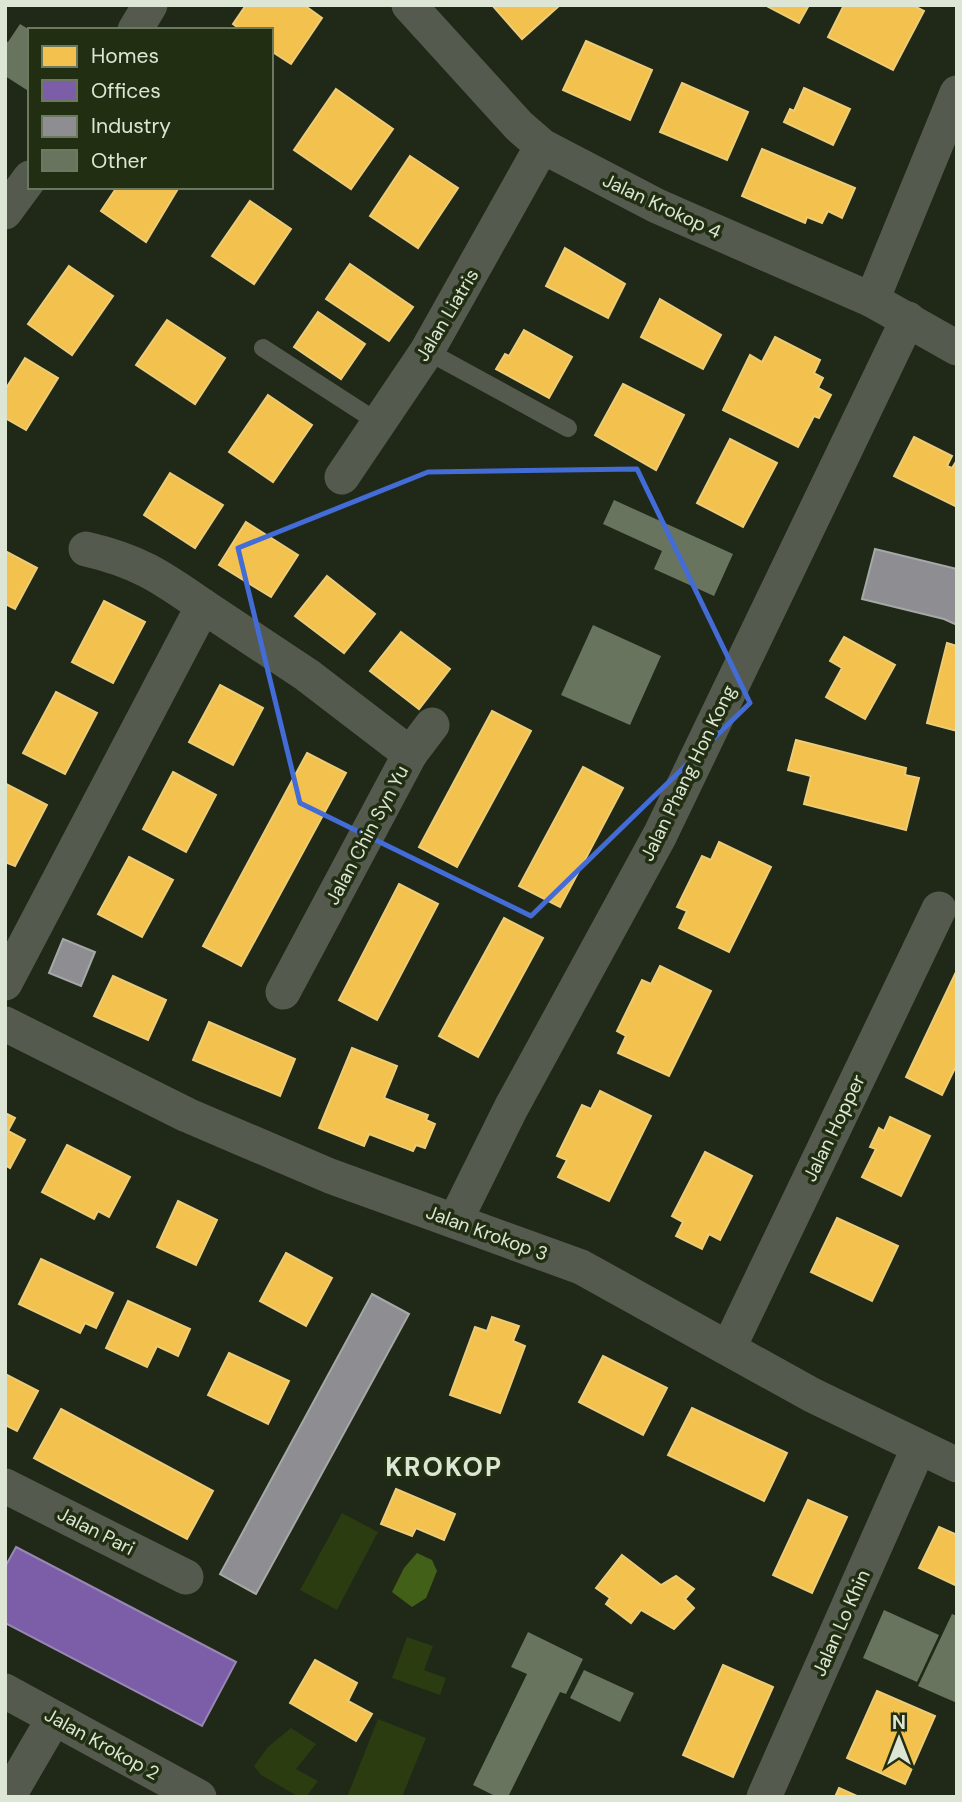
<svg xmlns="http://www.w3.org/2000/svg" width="962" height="1802" viewBox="0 0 962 1802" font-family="'DM Sans',sans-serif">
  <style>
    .green { fill: #2a3c10 }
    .water { fill: #436019 }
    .homes { fill: #f2c14e; stroke: #eccc76; stroke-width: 2 }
    .offices { fill: #7b5ea7; stroke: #9887b4; stroke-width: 2 }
    .industry { fill: #8d8d92; stroke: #a5a8a6; stroke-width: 2 }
    .building { fill: #69745e }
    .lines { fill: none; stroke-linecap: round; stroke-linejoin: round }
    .lane { stroke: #555a4f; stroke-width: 18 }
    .street { stroke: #555a4f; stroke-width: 35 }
    .marked { fill: none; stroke: #436cd7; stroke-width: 5; stroke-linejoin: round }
    .labels { text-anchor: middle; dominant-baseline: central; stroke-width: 7; stroke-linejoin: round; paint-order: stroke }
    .street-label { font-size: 19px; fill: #dde6d4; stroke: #212e12 }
    .district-label { font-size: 26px; font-weight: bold; letter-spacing: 2px; fill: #dde6d4; stroke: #212e12 }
  </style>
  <rect width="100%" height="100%" fill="#202818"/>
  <!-- green -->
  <g class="green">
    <polygon points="342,1513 378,1532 337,1610 300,1590"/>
    <polygon points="407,1637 433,1646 424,1670 446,1678 440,1695 392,1678"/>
    <polygon points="378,1719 426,1738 402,1797 347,1797"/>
    <polygon points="291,1728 316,1744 296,1769 318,1781 306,1797 299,1797 261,1775 254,1766 268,1747"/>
  </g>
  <!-- water -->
  <polygon class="water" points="417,1553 432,1560 437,1571 426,1598 412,1607 392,1592 404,1568"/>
  <!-- homes -->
  <g class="homes">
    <polygon points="246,5 304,5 322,18 291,64 271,51 271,30 241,30 233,24"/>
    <polygon points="492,5 560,5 522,39"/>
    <polygon points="765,5 809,5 799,23"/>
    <polygon points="844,5 912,5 924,11 893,70 828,37"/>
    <polygon points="586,41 652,70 630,120 563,90"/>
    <polygon points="682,83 748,112 727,160 660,132"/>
    <polygon points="804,88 850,109 833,145 784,122 790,109 794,111"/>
    <polygon points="336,89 393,129 351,189 294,150"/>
    <polygon points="762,149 855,188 842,218 828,211 822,223 807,217 805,223 742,196"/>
    <polygon points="410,156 458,188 418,248 370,216"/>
    <polygon points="117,187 179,187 146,242 101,211"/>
    <polygon points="250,201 291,229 254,284 212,256"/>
    <polygon points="565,248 625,284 608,318 546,286"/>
    <polygon points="350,264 413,307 389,341 326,299"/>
    <polygon points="69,266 113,296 72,355 28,324"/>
    <polygon points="660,299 721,335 703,369 641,337"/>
    <polygon points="318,312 365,344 341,379 294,347"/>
    <polygon points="167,320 225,358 195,404 136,365"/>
    <polygon points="524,330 572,357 549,398 496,369 505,354 509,356"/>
    <polygon points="775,337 820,360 814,373 823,378 818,388 831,395 819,418 814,416 798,447 723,410 750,355 762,362"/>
    <polygon points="25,358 58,378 26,430 5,418 5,390"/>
    <polygon points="623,384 684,415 656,470 595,435"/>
    <polygon points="268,395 312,425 273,482 229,452"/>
    <polygon points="914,437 952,456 947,466 952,468 957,460 957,507 894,476"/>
    <polygon points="730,439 777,463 743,527 697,503"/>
    <polygon points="170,473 223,505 195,548 144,515"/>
    <polygon points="246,522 298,555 271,597 219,565"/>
    <polygon points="5,551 37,568 15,609 5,604"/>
    <polygon points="327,576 375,614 344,653 295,616"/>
    <polygon points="104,601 145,622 113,683 72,662"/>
    <polygon points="401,632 450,669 419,709 370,671"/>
    <polygon points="844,637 895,665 865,719 826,697 842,668 830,661"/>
    <polygon points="947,643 957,646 957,731 927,723"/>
    <polygon points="220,685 263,708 233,765 189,742"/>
    <polygon points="56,692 97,713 65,774 23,753"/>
    <polygon points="492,711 531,731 457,867 419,847"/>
    <polygon points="796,740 906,768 905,775 919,778 906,830 804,804 811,776 788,770"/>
    <polygon points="307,753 346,773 241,966 203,946"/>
    <polygon points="583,767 623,788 560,907 519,886"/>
    <polygon points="173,772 216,795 186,852 143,829"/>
    <polygon points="6,784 47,805 15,866 5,862"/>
    <polygon points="719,842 771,867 729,952 679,928 687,911 677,907 702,856 711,860"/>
    <polygon points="129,857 173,880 142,937 98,914"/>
    <polygon points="399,884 438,904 377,1020 339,1000"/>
    <polygon points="504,918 543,938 478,1057 439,1036"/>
    <polygon points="660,966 711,991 669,1076 618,1053 626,1036 617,1031 642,980 651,984"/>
    <polygon points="957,970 957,1064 942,1095 906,1077"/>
    <polygon points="113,976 166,1000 148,1040 94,1016"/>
    <polygon points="209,1022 295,1059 280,1096 193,1060"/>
    <polygon points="352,1048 397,1066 384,1098 428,1115 426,1120 435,1124 425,1148 416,1145 413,1151 369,1134 364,1146 319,1128"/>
    <polygon points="600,1091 651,1116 609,1201 558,1177 567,1160 557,1156 582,1105 591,1109"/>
    <polygon points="5,1113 15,1118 8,1131 25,1140 10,1168 5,1165"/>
    <polygon points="890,1117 930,1136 901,1196 862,1177 876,1149 870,1147 879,1128 884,1131"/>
    <polygon points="67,1145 130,1177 109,1217 98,1211 94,1219 42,1192"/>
    <polygon points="705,1152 752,1176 720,1240 709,1234 702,1249 676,1236 683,1222 672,1216"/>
    <polygon points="178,1201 217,1220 196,1265 157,1247"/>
    <polygon points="837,1218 898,1246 872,1301 811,1272"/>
    <polygon points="286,1253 332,1278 306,1326 260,1301"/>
    <polygon points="41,1259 113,1293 96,1328 85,1323 80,1333 19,1304"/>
    <polygon points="128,1301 190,1329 178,1356 157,1346 147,1367 106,1348"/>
    <polygon points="492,1317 519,1326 513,1341 525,1346 500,1413 450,1395 475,1327 487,1331"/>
    <polygon points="229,1353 289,1381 268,1424 208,1395"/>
    <polygon points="603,1356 667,1388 643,1435 579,1402"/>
    <polygon points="5,1374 38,1391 17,1431 5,1425"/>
    <polygon points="692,1408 787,1453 764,1501 668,1455"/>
    <polygon points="61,1409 213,1491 187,1539 34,1458"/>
    <polygon points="396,1489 455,1514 444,1540 416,1528 412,1536 381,1524"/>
    <polygon points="808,1500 847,1517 812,1593 773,1575"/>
    <polygon points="939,1527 957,1535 957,1586 919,1568"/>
    <polygon points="622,1555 661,1585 676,1576 694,1589 685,1599 694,1608 674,1629 641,1610 631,1623 606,1604 610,1598 596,1588"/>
    <polygon points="315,1660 357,1683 348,1701 372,1714 356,1741 290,1703"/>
    <polygon points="723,1665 773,1687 733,1777 683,1755"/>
    <polygon points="877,1691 935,1716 905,1784 847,1758"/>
    <polygon points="839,1788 859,1797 835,1797"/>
  </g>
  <!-- offices -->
  <polygon class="offices" points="16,1547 236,1662 202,1726 5,1623 5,1567"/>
  <!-- industry -->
  <g class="industry">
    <polygon points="875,549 957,569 957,625 944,619 862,599"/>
    <polygon points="63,939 95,952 81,986 49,973"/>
    <polygon points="372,1294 409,1314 256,1594 220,1574"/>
  </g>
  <!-- building -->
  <g class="building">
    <polygon points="20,24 30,30 30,92 5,76 5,41 8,42"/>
    <polygon points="614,500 733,554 714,596 654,569 662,551 603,524"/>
    <polygon points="593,625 661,656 630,725 561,695"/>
    <polygon points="884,1610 939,1635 917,1682 863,1658"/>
    <polygon points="952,1614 957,1616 957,1703 918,1686"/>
    <polygon points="528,1632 583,1659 566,1694 560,1692 508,1797 497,1797 473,1785 527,1674 511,1667"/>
    <polygon points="584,1670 634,1693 620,1722 570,1698"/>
  </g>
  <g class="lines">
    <!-- lane -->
    <g class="lane">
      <polyline points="263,348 379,423"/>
      <polyline points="427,351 568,428"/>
    </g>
    <!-- street -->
    <g class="street">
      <polyline points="409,5 519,126 542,146 657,206 872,300 957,348"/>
      <polyline points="135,30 150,5"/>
      <polyline points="5,212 30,178"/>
      <polyline points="872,300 957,93"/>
      <polyline points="342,477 427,351 542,146"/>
      <path d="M86 549C138 561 160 576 203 606"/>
      <polyline points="410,754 432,725"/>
      <polyline points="5,983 203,606 307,675 410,754 283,992"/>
      <polyline points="5,1024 187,1115 330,1176 581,1267 812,1395 957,1465"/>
      <polyline points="455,1221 511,1108 660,835 908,319"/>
      <polyline points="729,1347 939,909"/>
      <polyline points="5,1486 186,1577"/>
      <polyline points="5,1691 199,1797"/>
      <polyline points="8,1797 54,1718"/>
      <polyline points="764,1797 918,1449"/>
    </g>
  </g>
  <!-- marked area -->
  <path class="marked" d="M637 469 750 703 531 916 300 803 238 548 428 472Z"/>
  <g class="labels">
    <!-- street labels -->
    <g class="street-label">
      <text transform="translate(662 206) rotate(25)">Jalan Krokop 4</text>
      <text transform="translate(447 315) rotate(-59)">Jalan Liatris</text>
      <text transform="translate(688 773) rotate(-64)">Jalan Phang Hon Kong</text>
      <text transform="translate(367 835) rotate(-62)">Jalan Chin Syn Yu</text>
      <text transform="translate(834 1128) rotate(-64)">Jalan Hopper</text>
      <text transform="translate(487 1233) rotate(20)">Jalan Krokop 3</text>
      <text transform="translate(96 1531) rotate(27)">Jalan Pari</text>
      <text transform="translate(841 1623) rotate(-66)">Jalan Lo Khin</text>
      <text transform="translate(102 1744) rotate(29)">Jalan Krokop 2</text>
    </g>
    <!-- district labels -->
    <g class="district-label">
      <text x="444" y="1467">KROKOP</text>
    </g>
  </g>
  <!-- border -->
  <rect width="962" height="1802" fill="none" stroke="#dde6d4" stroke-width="14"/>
  <!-- legend -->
  <rect x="28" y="28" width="245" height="161" fill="#212e12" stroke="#6c7860" stroke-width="2"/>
  <rect x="42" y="46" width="35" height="21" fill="#f2c14e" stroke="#6c7860" stroke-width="2"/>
  <text x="91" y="63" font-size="21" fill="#dde6d4">Homes</text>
  <rect x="42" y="80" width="35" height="21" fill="#7b5ea7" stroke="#6c7860" stroke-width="2"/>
  <text x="91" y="98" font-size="21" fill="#dde6d4">Offices</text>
  <rect x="42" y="116" width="35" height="21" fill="#8d8d92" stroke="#6c7860" stroke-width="2"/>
  <text x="91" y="133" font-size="21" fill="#dde6d4">Industry</text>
  <rect x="42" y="150" width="35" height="21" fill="#69745e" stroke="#6c7860" stroke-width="2"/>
  <text x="91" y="168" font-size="21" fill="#dde6d4">Other</text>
  <!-- north arrow -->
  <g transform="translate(899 1739)" stroke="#212e12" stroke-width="5" paint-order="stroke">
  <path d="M0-5L12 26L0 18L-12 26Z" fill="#dde6d4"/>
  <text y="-10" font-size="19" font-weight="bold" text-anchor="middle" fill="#dde6d4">N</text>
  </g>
</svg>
